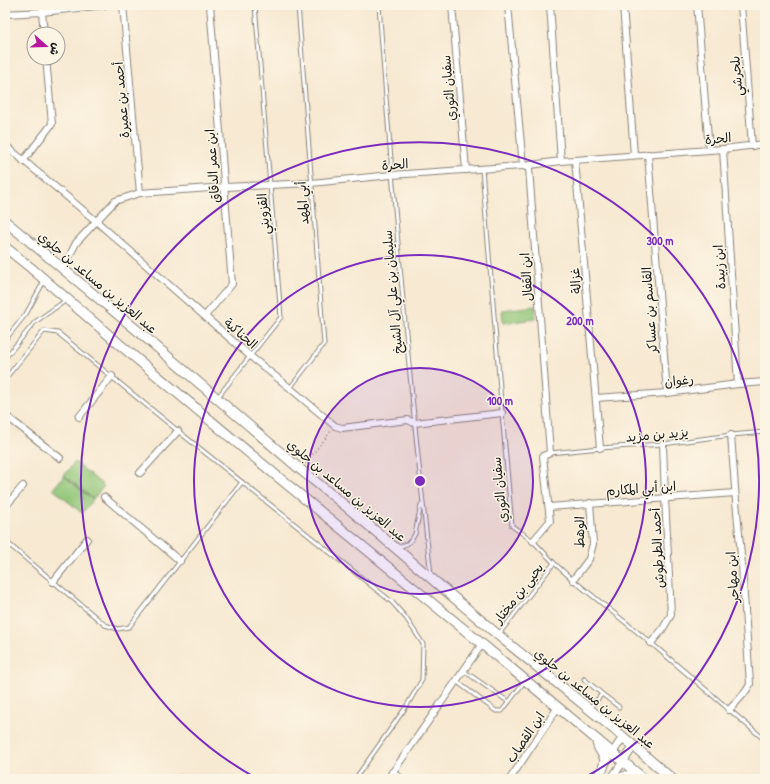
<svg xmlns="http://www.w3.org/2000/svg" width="770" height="784" viewBox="0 0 770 784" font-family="'Patrick Hand','Playpen Sans Arabic',sans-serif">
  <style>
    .green { fill: #8fc577; stroke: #56704a }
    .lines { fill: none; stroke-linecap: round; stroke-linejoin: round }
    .service-casing { stroke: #8a8277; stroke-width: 5 }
    .minor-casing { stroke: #8a8277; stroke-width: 8 }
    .tertiary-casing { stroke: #8a8277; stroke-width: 9 }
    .primary-casing { stroke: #8a8277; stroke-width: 11 }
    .path { stroke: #8a8277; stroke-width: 1.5; stroke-dasharray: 1 3; stroke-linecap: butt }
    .service { stroke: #fff; stroke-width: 3 }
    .minor { stroke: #fff; stroke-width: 6 }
    .tertiary { stroke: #fff; stroke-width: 7 }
    .primary { stroke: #fff; stroke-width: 9 }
    .ring { fill: none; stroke: #7b2cbf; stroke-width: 2 }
    .labels { text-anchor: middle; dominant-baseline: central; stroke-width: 3; stroke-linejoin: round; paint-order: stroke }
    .street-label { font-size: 13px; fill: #1c1c1c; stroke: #fcf5e5 }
    .centre { fill: #7b2cbf; stroke: #fcf5e5; stroke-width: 2 }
    .ring-label { font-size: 12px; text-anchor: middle; font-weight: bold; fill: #7b2cbf; stroke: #fcf5e5; stroke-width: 3; stroke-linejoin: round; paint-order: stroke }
  </style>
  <rect width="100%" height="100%" fill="#fcf5e5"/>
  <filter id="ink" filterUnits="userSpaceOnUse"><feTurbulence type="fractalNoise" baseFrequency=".025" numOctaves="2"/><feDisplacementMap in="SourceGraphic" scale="8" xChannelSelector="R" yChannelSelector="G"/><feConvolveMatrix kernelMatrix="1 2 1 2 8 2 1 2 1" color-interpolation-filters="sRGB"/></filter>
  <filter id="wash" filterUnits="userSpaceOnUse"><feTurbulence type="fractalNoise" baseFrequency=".012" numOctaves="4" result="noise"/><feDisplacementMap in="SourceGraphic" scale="16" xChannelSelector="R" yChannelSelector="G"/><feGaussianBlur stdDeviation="0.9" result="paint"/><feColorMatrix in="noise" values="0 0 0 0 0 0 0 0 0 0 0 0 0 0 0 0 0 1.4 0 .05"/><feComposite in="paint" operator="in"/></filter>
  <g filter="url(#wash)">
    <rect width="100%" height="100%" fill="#f7e9d2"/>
    <!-- green -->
    <g class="green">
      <polygon points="535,306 536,319 503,323 502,310"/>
      <polygon points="75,462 104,486 93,499 64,475"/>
      <polygon points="64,476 93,500 82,513 53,489"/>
    </g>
  </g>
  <g filter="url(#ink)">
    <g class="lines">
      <!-- service casing -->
      <g class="service-casing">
        <g id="service">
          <path d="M379 5C393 195 409 385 431 575"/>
          <polyline points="482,169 502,413 512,526 533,541 554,563 573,580 651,643 765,740"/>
          <polyline points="5,340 26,314 44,281"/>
          <polyline points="5,358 35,322 65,301"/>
          <polyline points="5,379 44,331 58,333 178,431 392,602 406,618 423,644 422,680 406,707 355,779"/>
          <polyline points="290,388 324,344 298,5"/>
          <polyline points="217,398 281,317 255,5"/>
          <polyline points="550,453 600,448 663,444 731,435 765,432"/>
          <polyline points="5,541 105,625 118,629 129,627 242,482"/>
          <polyline points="398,547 407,544 412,539 415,534 421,505"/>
          <polyline points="499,634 554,563"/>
          <polyline points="464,671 509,702"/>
          <polyline points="584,679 602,694"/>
          <polyline points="456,681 496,711 502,711 524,682"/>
          <polyline points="590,708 602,694 619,707"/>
          <polyline points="179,779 180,777"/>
        </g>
      </g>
      <!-- minor casing -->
      <g class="minor-casing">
        <g id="minor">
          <polyline points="123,5 140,193"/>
          <polyline points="452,5 466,170"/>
          <polyline points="508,5 523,166 529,168 550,453 543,456 550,521 533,541"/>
          <polyline points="550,5 561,161"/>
          <polyline points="623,5 634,155"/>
          <polyline points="697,5 709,150"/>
          <polyline points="741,5 752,146"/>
          <polyline points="42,12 44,34"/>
          <polyline points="5,14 42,12 105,5"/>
          <polyline points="5,145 96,221 250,356 290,388 335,426 342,428 408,420 414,423 502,413"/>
          <polyline points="723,149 738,384"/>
          <polyline points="648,154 667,393"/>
          <polyline points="575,160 600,448"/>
          <polyline points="23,161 52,124 46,58"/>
          <polyline points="63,269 76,243 115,201 140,193 225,187 311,183 391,175 523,166 561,161 723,149 765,144"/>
          <polyline points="205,316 232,284 210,5"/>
          <polyline points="596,398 667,393 738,384 765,382"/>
          <polyline points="5,415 60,458"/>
          <polyline points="79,417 112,376"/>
          <polyline points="140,473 178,431"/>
          <polyline points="104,497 180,561"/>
          <polyline points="5,507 23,486"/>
          <polyline points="549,507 735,493"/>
          <polyline points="573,580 589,559 593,544 590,503"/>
          <polyline points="53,582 87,539"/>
          <polyline points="651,643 662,630 671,615 665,497 663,444"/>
          <path d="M729 710C736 702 746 694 750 684L742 566 736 501 731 435"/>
          <polyline points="392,772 402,779"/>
          <polyline points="388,779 482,644"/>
          <polyline points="510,779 558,707"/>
        </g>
      </g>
      <!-- tertiary casing -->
      <g class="tertiary-casing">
        <g id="tertiary">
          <polyline points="595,779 623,737"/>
          <polyline points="611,779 634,746"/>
        </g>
      </g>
      <!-- primary casing -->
      <g class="primary-casing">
        <g id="primary">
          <polyline points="5,221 138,331 301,470 353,512 498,635 615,730 672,779"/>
          <polyline points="5,247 31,268 118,343 272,472 482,644 644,779"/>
          <path d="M597 740C596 752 609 753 603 768"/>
          <path d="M619 779C626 774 633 775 641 777"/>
        </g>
      </g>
      <!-- path -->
      <polyline class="path" points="305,464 331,431"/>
      <!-- service -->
      <use href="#service" class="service"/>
      <!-- minor -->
      <use href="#minor" class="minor"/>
      <!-- tertiary -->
      <use href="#tertiary" class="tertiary"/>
      <!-- primary -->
      <use href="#primary" class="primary"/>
    </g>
  </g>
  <!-- distance rings -->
  <circle cx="420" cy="481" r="113" fill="#7b2cbf" fill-opacity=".12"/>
  <g class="ring">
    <circle cx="420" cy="481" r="113"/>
    <circle cx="420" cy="481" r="226"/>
    <path d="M258 779A339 339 0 1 1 582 779"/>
  </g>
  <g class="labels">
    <!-- street labels -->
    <g class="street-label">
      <text transform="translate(736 76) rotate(-95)">بلجرشي</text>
      <text transform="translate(448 88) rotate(-95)">سفيان الثوري</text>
      <text transform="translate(121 100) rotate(-95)">أحمد بن عميرة</text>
      <text transform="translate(718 138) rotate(-5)">الحرة</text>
      <text transform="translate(395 164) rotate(-4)">الحرة</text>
      <text transform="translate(212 166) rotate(-94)">ابن عمر الدقاق</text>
      <text transform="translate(302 203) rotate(-94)">أبي المهد</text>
      <text transform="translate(263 214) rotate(-95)">القزويني</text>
      <text transform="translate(719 267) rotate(-94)">ابن زبيدة</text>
      <text transform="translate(526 277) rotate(-94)">ابن القفال</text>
      <text transform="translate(575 281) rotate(-95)">غزالة</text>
      <text transform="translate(98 282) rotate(40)">عبد العزيز بن مساعد بن جلوي</text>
      <text transform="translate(392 292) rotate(-95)">سليمان بن علي آل الشيخ</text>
      <text transform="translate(649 310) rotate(-94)">القاسم بن عساكر</text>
      <text transform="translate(241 333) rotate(41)">الحناكية</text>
      <text transform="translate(679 380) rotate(-7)">رغوان</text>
      <text transform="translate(657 434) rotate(-5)">يزيد بن مزيد</text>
      <text transform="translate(641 488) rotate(-4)">ابن أبي المكارم</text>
      <text transform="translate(347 490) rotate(40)">عبد العزيز بن مساعد بن جلوي</text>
      <text transform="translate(499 490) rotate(-96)">سفيان الثوري</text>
      <text transform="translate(579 532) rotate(-89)">الوهط</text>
      <text transform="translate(657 548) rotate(-93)">أحمد الطرطوش</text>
      <text transform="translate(732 577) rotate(-94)">ابن مهاجر</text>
      <text transform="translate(518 593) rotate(-52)">يحيى بن مختار</text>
      <text transform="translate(595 698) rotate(39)">عبد العزيز بن مساعد بن جلوي</text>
      <text transform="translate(525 737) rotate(-56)">ابن القصاب</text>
    </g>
  </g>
  <circle cx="420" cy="481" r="6" class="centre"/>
  <g class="ring-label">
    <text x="660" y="245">300 m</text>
    <text x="580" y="325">200 m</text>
    <text x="500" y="405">100 m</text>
  </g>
  <!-- margin -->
  <rect width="770" height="784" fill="none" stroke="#fcf5e5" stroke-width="20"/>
  <!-- north arrow -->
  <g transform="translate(46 46) rotate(110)"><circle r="19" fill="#fcf5e5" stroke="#a29e95"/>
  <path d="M0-3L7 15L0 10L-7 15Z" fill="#b5179e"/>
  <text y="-6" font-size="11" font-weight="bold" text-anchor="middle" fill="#1c1c1c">ش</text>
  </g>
</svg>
